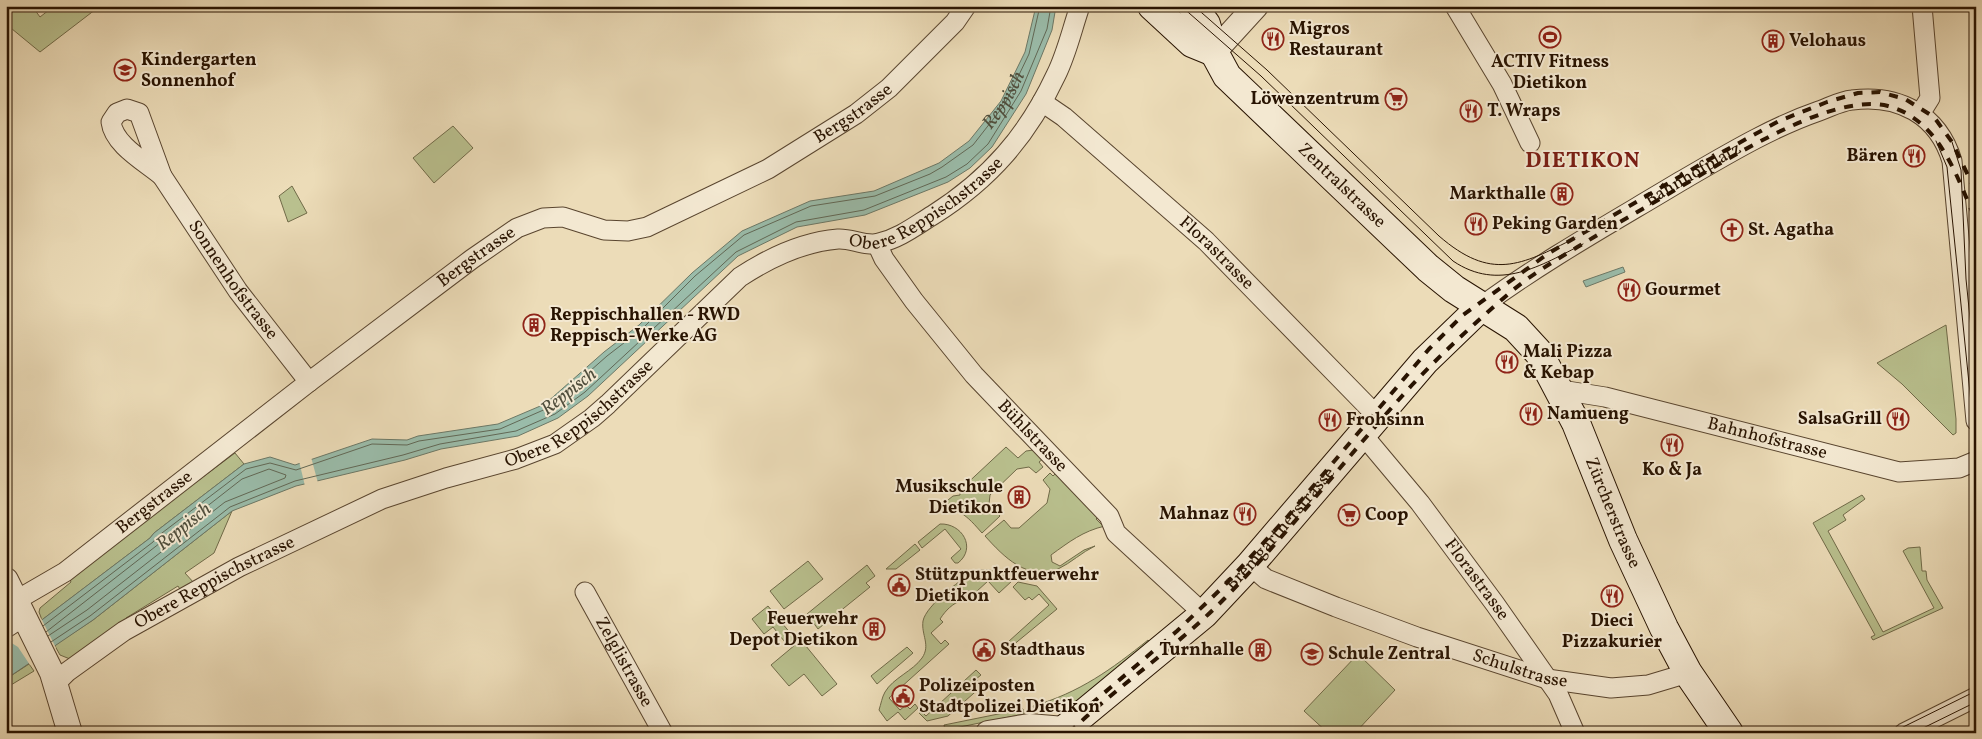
<svg xmlns="http://www.w3.org/2000/svg" width="1982" height="739" viewBox="0 0 1982 739" font-family="Vollkorn,serif">
  <style>
    .green { fill: #b9c08e; stroke: #706a48 }
    .water { fill: #9abcaa; stroke: #6c7866 }
    .pier { fill: #ecdcb8 }
    .lines { fill: none; stroke-linecap: round; stroke-linejoin: round }
    .shore { stroke: #616856; stroke-width: 1 }
    .minor-casing { stroke: #59452f; stroke-width: 21 }
    .tertiary-casing { stroke: #59452f; stroke-width: 26 }
    .secondary-casing { stroke: #281301; stroke-width: 30 }
    .minor { stroke: #f3e8d1; stroke-width: 19 }
    .tertiary { stroke: #f3e8d1; stroke-width: 24 }
    .secondary { stroke: #f3e8d1; stroke-width: 28 }
    .tram { stroke: #281301; stroke-width: 1 }
    .rail { stroke: #281301; stroke-width: 4; stroke-dasharray: 9 9; stroke-linecap: butt }
    .labels { text-anchor: middle; dominant-baseline: central; stroke-width: 4; stroke-linejoin: round; paint-order: stroke }
    .poi-label { font-size: 18px; font-weight: bold; fill: #281301; stroke: #f3e8d1; text-anchor: start }
    .street-label { font-size: 18px; fill: #281301; stroke: #f3e8d1 }
    .water-label { font-size: 19px; font-style: italic; fill: #504e3c; stroke: #f3e8d1 }
    .district-label { font-size: 22px; font-weight: bold; letter-spacing: 1px; fill: #7a1f14; stroke: #f3e8d1 }
  </style>
  <rect width="100%" height="100%" fill="#ecdcb8"/>
  <filter id="stains"><feTurbulence type="fractalNoise" baseFrequency=".004" numOctaves="4"/><feColorMatrix values="0 0 0 0 .2 0 0 0 0 .09 0 0 0 0 .02 0 0 0 .5 -.17"/></filter>
  <radialGradient id="worn" r=".72"><stop offset=".6" stop-color="#630" stop-opacity="0"/><stop offset="1" stop-color="#630" stop-opacity=".3"/></radialGradient>
  <!-- green -->
  <g class="green">
    <polygon points="6,6 32,6 40,17 54,6 100,6 40,52 6,24"/>
    <polygon points="453,126 473,148 434,183 413,158"/>
    <polygon points="292,186 307,213 288,222 279,196"/>
    <polygon points="1946,325 1956,419 1956,433 1953,435 1902,384 1877,363"/>
    <path d="M1006 447 1018 458 1026 451 1034 450 1043 459 1039 462 1043 467 1036 473 1029 467 1017 469 990 495 989 504 1000 516 982 533C968 517 955 502 933 512L953 496 960 495V490Z"/>
    <polygon points="235,453 244,464 154,533 150,538 42,620 39,612 40,608 71,582 69,577"/>
    <path d="M1050 473 1053 476 1056 473 1098 517 1096 519 1102 525 1105 524V526C1083 531 1069 542 1051 555L1052 562 1060 566 1084 550 1095 546C1082 552 1071 563 1058 569 1027 581 1004 557 985 536L1004 520 1011 528H1019L1047 503 1050 489 1043 480Z"/>
    <polygon points="1862,495 1865,499 1843,515 1846,520 1828,531 1883,632 1934,608 1903,551 1908,548 1920,547 1922,571 1926,571 1927,580 1943,608 1873,640 1871,637 1875,635 1813,523"/>
    <polygon points="232,511 214,553 185,573 194,583 181,591 178,586 126,618 129,623 70,659 60,655 55,646 58,643 93,620"/>
    <path d="M940 524C962 523 977 548 958 563H955L951 558 961 549 945 529 922 548 918 542Z"/>
    <polygon points="915,544 920,550 896,569 886,569"/>
    <polygon points="808,561 823,579 784,609 770,591"/>
    <polygon points="867,565 875,576 866,583 870,587 818,629 807,614"/>
    <path d="M979 570H990L1013 580 999 593 988 581 965 602 962 600C952 604 946 610 940 619L943 622 931 633 941 644 945 640 949 644 889 698 900 710 906 705 910 709 915 704 918 708 905 720 898 712 887 721 879 710C881 704 882 697 885 692 893 678 913 671 922 658 931 645 921 635 923 621 926 605 964 576 979 570Z"/>
    <polygon points="1018,582 1037,586 1057,609 1012,646 1008,642 1049,605 1039,594 1032,600 1029,597 1025,600 1013,587"/>
    <polygon points="768,606 796,640 788,646 773,627 764,634 752,619"/>
    <polygon points="801,640 837,684 822,696 804,674 789,686 771,665"/>
    <path d="M1148 640 1152 644 1085 696 1072 703 1035 711 1033 706C1079 693 1112 669 1148 640Z"/>
    <polygon points="907,647 913,653 877,684 871,676"/>
    <polygon points="1358,654 1395,690 1355,733 1328,733 1304,711"/>
    <polygon points="29,664 34,671 6,688 6,679"/>
    <polygon points="976,670 981,675 976,679 982,686 948,716 927,721 919,713 921,711 926,716"/>
    <polygon points="1023,709 1024,714 945,730 944,725"/>
  </g>
  <!-- water -->
  <g class="water">
    <polygon points="1036,6 1056,6 1052,30 1026,94 992,147 970,168 948,182 865,215 797,227 738,256 588,396 558,418 518,436 441,449 405,460 296,486 232,511 93,620 6,679 6,647 150,538 154,533 244,464 270,457 295,465 372,439 407,440 418,436 498,424 545,404 604,352 639,325 692,273 742,231 810,201 874,191 939,163 969,141 1001,101 1025,52"/>
    <polygon points="1623,267 1625,272 1586,287 1583,281"/>
  </g>
  <!-- pier -->
  <g class="pier">
    <polygon points="311,457 318,483 305,486 299,461"/>
    <polygon points="41,618 56,648 30,665 18,647 10,642"/>
  </g>
  <g class="lines">
    <!-- shore -->
    <g class="shore">
      <path id="s1" d="M43 626 153 542 158 536 246 469 270 463 296 470 372 444 407 445 419 441 500 429 548 408 607 356 642 329 695 276 744 235 811 206 875 196 930 174 942 167 973 145 1005 104 1029 54 1040 6"/>
      <polyline points="46,632 242,479 269,469 286,475 285,478 225,502 87,610 48,636"/>
      <polyline points="51,642 90,616 230,507 295,481 403,455 440,444 516,431 555,414 585,392 736,252 796,222 864,210 946,177 967,164 988,144 1021,91 1047,29 1051,6"/>
    </g>
    <!-- minor casing -->
    <g class="minor-casing">
      <g id="minor">
        <polyline points="1455,6 1502,84 1530,143"/>
        <path id="s2" d="M1042 102 1064 117 1206 241 1378 417"/>
        <path d="M127 109 139 113 162 176C144 161 114 145 111 122L117 113Z"/>
        <polyline points="1920,114 1930,98 1922,6"/>
        <path id="s3" d="M162 176 238 291 309 382"/>
        <path id="s4" d="M877 244 884 259 914 301 974 375 1109 516 1116 533 1204 614"/>
        <path id="s5" d="M1482 306C1546 259 1613 222 1681 181 1726 155 1770 128 1819 111 1830 107 1841 101 1852 100 1898 94 1938 114 1952 161L1976 421"/>
        <path id="s6" d="M1561 390 1605 397 1899 472 1959 468 1976 461"/>
        <path id="s7" d="M1363 435 1420 503 1495 604 1558 694 1575 733"/>
        <path id="s8" d="M1250 565 1266 579 1336 607 1417 637 1547 679 1611 688 1648 685 1688 673"/>
        <path id="s9" d="M585 592 663 733"/>
        <path id="s10" d="M15 601 65 572 309 382 472 259 517 228 543 218 563 217 604 230 628 231 647 227 768 169 856 114 889 88 955 22 966 6"/>
        <polyline points="6,628 23,617"/>
        <path id="s11" d="M55 684 67 672 124 631 239 567 382 499 446 478 516 459 555 444 592 418 608 404 740 277C769 258 802 242 838 239 851 238 867 247 879 243 900 238 915 226 933 215 990 179 1028 135 1056 75 1067 53 1072 29 1080 6"/>
        <polyline points="1904,733 1976,697"/>
      </g>
    </g>
    <!-- tertiary casing -->
    <g class="tertiary-casing">
      <g id="tertiary">
        <polyline points="1214,52 1256,6"/>
        <polyline points="6,580 52,673 70,733"/>
        <polyline points="988,733 1029,726 1064,729"/>
      </g>
    </g>
    <!-- secondary casing -->
    <g class="secondary-casing">
      <g id="secondary">
        <polyline points="1152,6 1192,43 1214,52"/>
        <path id="s12" d="M1192 6 1206 24 1214 52 1227 76 1428 268 1454 289 1516 328 1539 353 1576 423 1623 540 1664 628 1688 673 1729 733"/>
        <path id="s13" d="M1060 733 1204 614 1250 565 1425 361 1482 306"/>
      </g>
    </g>
    <!-- minor -->
    <use href="#minor" class="minor"/>
    <!-- tertiary -->
    <use href="#tertiary" class="tertiary"/>
    <!-- secondary -->
    <use href="#secondary" class="secondary"/>
    <!-- tram -->
    <g class="tram">
      <path d="M1181 6 1261 76 1453 261C1499 292 1540 266 1583 244"/>
      <path d="M1194 6 1267 70 1439 236C1491 281 1520 266 1575 238"/>
      <polyline points="1936,141 1947,167 1976,452"/>
      <polyline points="1952,142 1961,170 1966,279 1976,377"/>
      <polyline points="1891,733 1976,691"/>
      <polyline points="1913,733 1976,702"/>
    </g>
    <!-- rail -->
    <g class="rail">
      <polyline points="1091,704 1177,631 1225,585 1288,516 1429,349 1463,315 1549,253 1708,160 1779,121 1827,102 1858,93 1880,92 1905,99 1934,117 1952,142 1976,192"/>
      <path d="M1069 733C1118 685 1176 648 1224 599 1291 531 1348 455 1412 385 1443 352 1478 320 1513 290 1540 268 1570 252 1599 234 1639 211 1679 188 1719 164 1760 141 1840 94 1888 106 1940 120 1957 177 1976 221"/>
    </g>
  </g>
  <!-- icons -->
  <defs>
    <g id="stadium-ring" transform="scale(1.125)"><circle r="9.5" fill="#f3e8d1" stroke="#8f2418" stroke-width="1.5"/><path d="M0-5a6.5 5 0 1 0 0 10a6.5 5 0 1 0 0-10ZM-3.5-1.8h7v3.6h-7Z" fill="#8f2418"/></g>
    <g id="restaurant-ring" transform="scale(1.125)"><circle r="9.5" fill="#f3e8d1" stroke="#8f2418" stroke-width="1.5"/><path d="M-5-6h1v4h1v-4h1v4h1v-4h1v5L-1.5 .5V6h-2V.5L-5-1ZM5-6V6H3V1.5H1.5Q1.5-4 5-6Z" fill="#8f2418"/></g>
    <g id="building-ring" transform="scale(1.125)"><circle r="9.5" fill="#f3e8d1" stroke="#8f2418" stroke-width="1.5"/><path d="M-4-6H4V6H1V3H-1V6H-4ZM-2.5-4.3h1.7v1.8h-1.7ZM.8-4.3h1.7v1.8H.8ZM-2.5-1h1.7V.8h-1.7ZM.8-1h1.7V.8H.8Z" fill="#8f2418"/></g>
    <g id="school-ring" transform="scale(1.125)"><circle r="9.5" fill="#f3e8d1" stroke="#8f2418" stroke-width="1.5"/><path d="M0-5L7-2L0 1L-7-2ZM-4 1L0 2.5L4 1V4Q0 6-4 4Z" fill="#8f2418"/></g>
    <g id="supermarket-ring" transform="scale(1.125)"><circle r="9.5" fill="#f3e8d1" stroke="#8f2418" stroke-width="1.5"/><path d="M-6-5.5h2.5l.6 2H6L4.5 2H-2.5L-4.4-4H-6ZM-1.5 3.2a1.3 1.3 0 1 0 .1 0ZM3 3.2a1.3 1.3 0 1 0 .1 0Z" fill="#8f2418"/></g>
    <g id="church-ring" transform="scale(1.125)"><circle r="9.5" fill="#f3e8d1" stroke="#8f2418" stroke-width="1.5"/><path d="M-1.2-6h2.4v3.5h3.3v2.4h-3.3V6h-2.4V-.1h-3.3v-2.4h3.3Z" fill="#8f2418"/></g>
    <g id="civic-ring" transform="scale(1.125)"><circle r="9.5" fill="#f3e8d1" stroke="#8f2418" stroke-width="1.5"/><path d="M-.6-6.5H3V-4.5H.6V-3L4-1V1h2V6H-6V1h2V-1L-.6-3ZM-1.2 2.5V6h2.4V2.5Z" fill="#8f2418"/></g>
  </defs>
  <g fill-rule="evenodd">
    <use href="#stadium-ring" x="1550" y="37"/>
    <use href="#restaurant-ring" x="1273" y="39"/>
    <use href="#building-ring" x="1773" y="41"/>
    <use href="#school-ring" x="125" y="70"/>
    <use href="#supermarket-ring" x="1396" y="99"/>
    <use href="#restaurant-ring" x="1471" y="111"/>
    <use href="#restaurant-ring" x="1914" y="156"/>
    <use href="#building-ring" x="1562" y="194"/>
    <use href="#restaurant-ring" x="1476" y="224"/>
    <use href="#church-ring" x="1732" y="230"/>
    <use href="#restaurant-ring" x="1629" y="290"/>
    <use href="#building-ring" x="534" y="325"/>
    <use href="#restaurant-ring" x="1507" y="362"/>
    <use href="#restaurant-ring" x="1531" y="414"/>
    <use href="#restaurant-ring" x="1898" y="419"/>
    <use href="#restaurant-ring" x="1330" y="420"/>
    <use href="#restaurant-ring" x="1672" y="445"/>
    <use href="#building-ring" x="1019" y="497"/>
    <use href="#restaurant-ring" x="1245" y="514"/>
    <use href="#supermarket-ring" x="1349" y="515"/>
    <use href="#civic-ring" x="899" y="585"/>
    <use href="#restaurant-ring" x="1612" y="596"/>
    <use href="#building-ring" x="874" y="629"/>
    <use href="#civic-ring" x="984" y="650"/>
    <use href="#building-ring" x="1260" y="650"/>
    <use href="#school-ring" x="1312" y="654"/>
    <use href="#civic-ring" x="903" y="696"/>
  </g>
  <g class="labels">
    <!-- poi labels -->
    <g class="poi-label">
      <text x="1289" y="29">Migros<tspan x="1289" dy="21">Restaurant</tspan></text>
      <text x="1789" y="41">Velohaus</text>
      <text x="141" y="60">Kindergarten<tspan x="141" dy="21">Sonnenhof</tspan></text>
      <text x="1550" y="62" text-anchor="middle">ACTIV Fitness<tspan x="1550" dy="21">Dietikon</tspan></text>
      <text x="1380" y="99" text-anchor="end">Löwenzentrum</text>
      <text x="1487" y="111">T. Wraps</text>
      <text x="1898" y="156" text-anchor="end">Bären</text>
      <text x="1546" y="194" text-anchor="end">Markthalle</text>
      <text x="1492" y="224">Peking Garden</text>
      <text x="1748" y="230">St. Agatha</text>
      <text x="1645" y="290">Gourmet</text>
      <text x="550" y="315">Reppischhallen - RWD<tspan x="550" dy="21">Reppisch-Werke AG</tspan></text>
      <text x="1523" y="352">Mali Pizza<tspan x="1523" dy="21">&amp; Kebap</tspan></text>
      <text x="1547" y="414">Namueng</text>
      <text x="1882" y="419" text-anchor="end">SalsaGrill</text>
      <text x="1346" y="420">Frohsinn</text>
      <text x="1672" y="470" text-anchor="middle">Ko &amp; Ja</text>
      <text x="1003" y="487" text-anchor="end">Musikschule<tspan x="1003" dy="21">Dietikon</tspan></text>
      <text x="1229" y="514" text-anchor="end">Mahnaz</text>
      <text x="1365" y="515">Coop</text>
      <text x="915" y="575">Stützpunktfeuerwehr<tspan x="915" dy="21">Dietikon</tspan></text>
      <text x="858" y="619" text-anchor="end">Feuerwehr<tspan x="858" dy="21">Depot Dietikon</tspan></text>
      <text x="1612" y="621" text-anchor="middle">Dieci<tspan x="1612" dy="21">Pizzakurier</tspan></text>
      <text x="1000" y="650">Stadthaus</text>
      <text x="1244" y="650" text-anchor="end">Turnhalle</text>
      <text x="1328" y="654">Schule Zentral</text>
      <text x="919" y="686">Polizeiposten<tspan x="919" dy="21">Stadtpolizei Dietikon</tspan></text>
    </g>
    <!-- street labels -->
    <g class="street-label">
      <text stroke="none"><textPath href="#s10" startOffset="996">Bergstrasse</textPath></text>
      <text stroke="none"><textPath href="#s5" startOffset="249">Bahnhofplatz</textPath></text>
      <text stroke="none"><textPath href="#s12" startOffset="238">Zentralstrasse</textPath></text>
      <text stroke="none"><textPath href="#s11" startOffset="1015">Obere Reppischstrasse</textPath></text>
      <text stroke="none"><textPath href="#s2" startOffset="231">Florastrasse</textPath></text>
      <text stroke="none"><textPath href="#s10" startOffset="576">Bergstrasse</textPath></text>
      <text stroke="none"><textPath href="#s3" startOffset="126">Sonnenhofstrasse</textPath></text>
      <text stroke="none"><textPath href="#s11" startOffset="595">Obere Reppischstrasse</textPath></text>
      <text stroke="none"><textPath href="#s4" startOffset="248">Bühlstrasse</textPath></text>
      <text stroke="none"><textPath href="#s6" startOffset="212">Bahnhofstrasse</textPath></text>
      <text stroke="none"><textPath href="#s10" startOffset="171">Bergstrasse</textPath></text>
      <text stroke="none"><textPath href="#s12" startOffset="674">Zürcherstrasse</textPath></text>
      <text stroke="none"><textPath href="#s13" startOffset="301">Bremgartnerstrasse</textPath></text>
      <text stroke="none"><textPath href="#s7" startOffset="184">Florastrasse</textPath></text>
      <text stroke="none"><textPath href="#s11" startOffset="190">Obere Reppischstrasse</textPath></text>
      <text stroke="none"><textPath href="#s9" startOffset="80">Zelglistrasse</textPath></text>
      <text stroke="none"><textPath href="#s8" startOffset="291">Schulstrasse</textPath></text>
    </g>
    <!-- water labels -->
    <g class="water-label">
      <text stroke="none"><textPath href="#s1" startOffset="1136">Reppisch</textPath></text>
      <text transform="translate(569 392) rotate(-38)">Reppisch</text>
      <text transform="translate(184 527) rotate(-39)">Reppisch</text>
    </g>
    <!-- district labels -->
    <g class="district-label">
      <text x="1583" y="161">DIETIKON</text>
    </g>
  </g>
  <!-- margin -->
  <rect width="1982" height="739" fill="none" stroke="#ecdcb8" stroke-width="25"/>
  <rect x="8" y="8" width="1967" height="724" fill="none" stroke="#281301" stroke-width="2.5"/>
  <rect x="12" y="12" width="1957" height="714" fill="none" stroke="#281301"/>
  <rect width="100%" height="100%" filter="url(#stains)"/>
  <rect width="100%" height="100%" fill="url(#worn)"/>
</svg>
